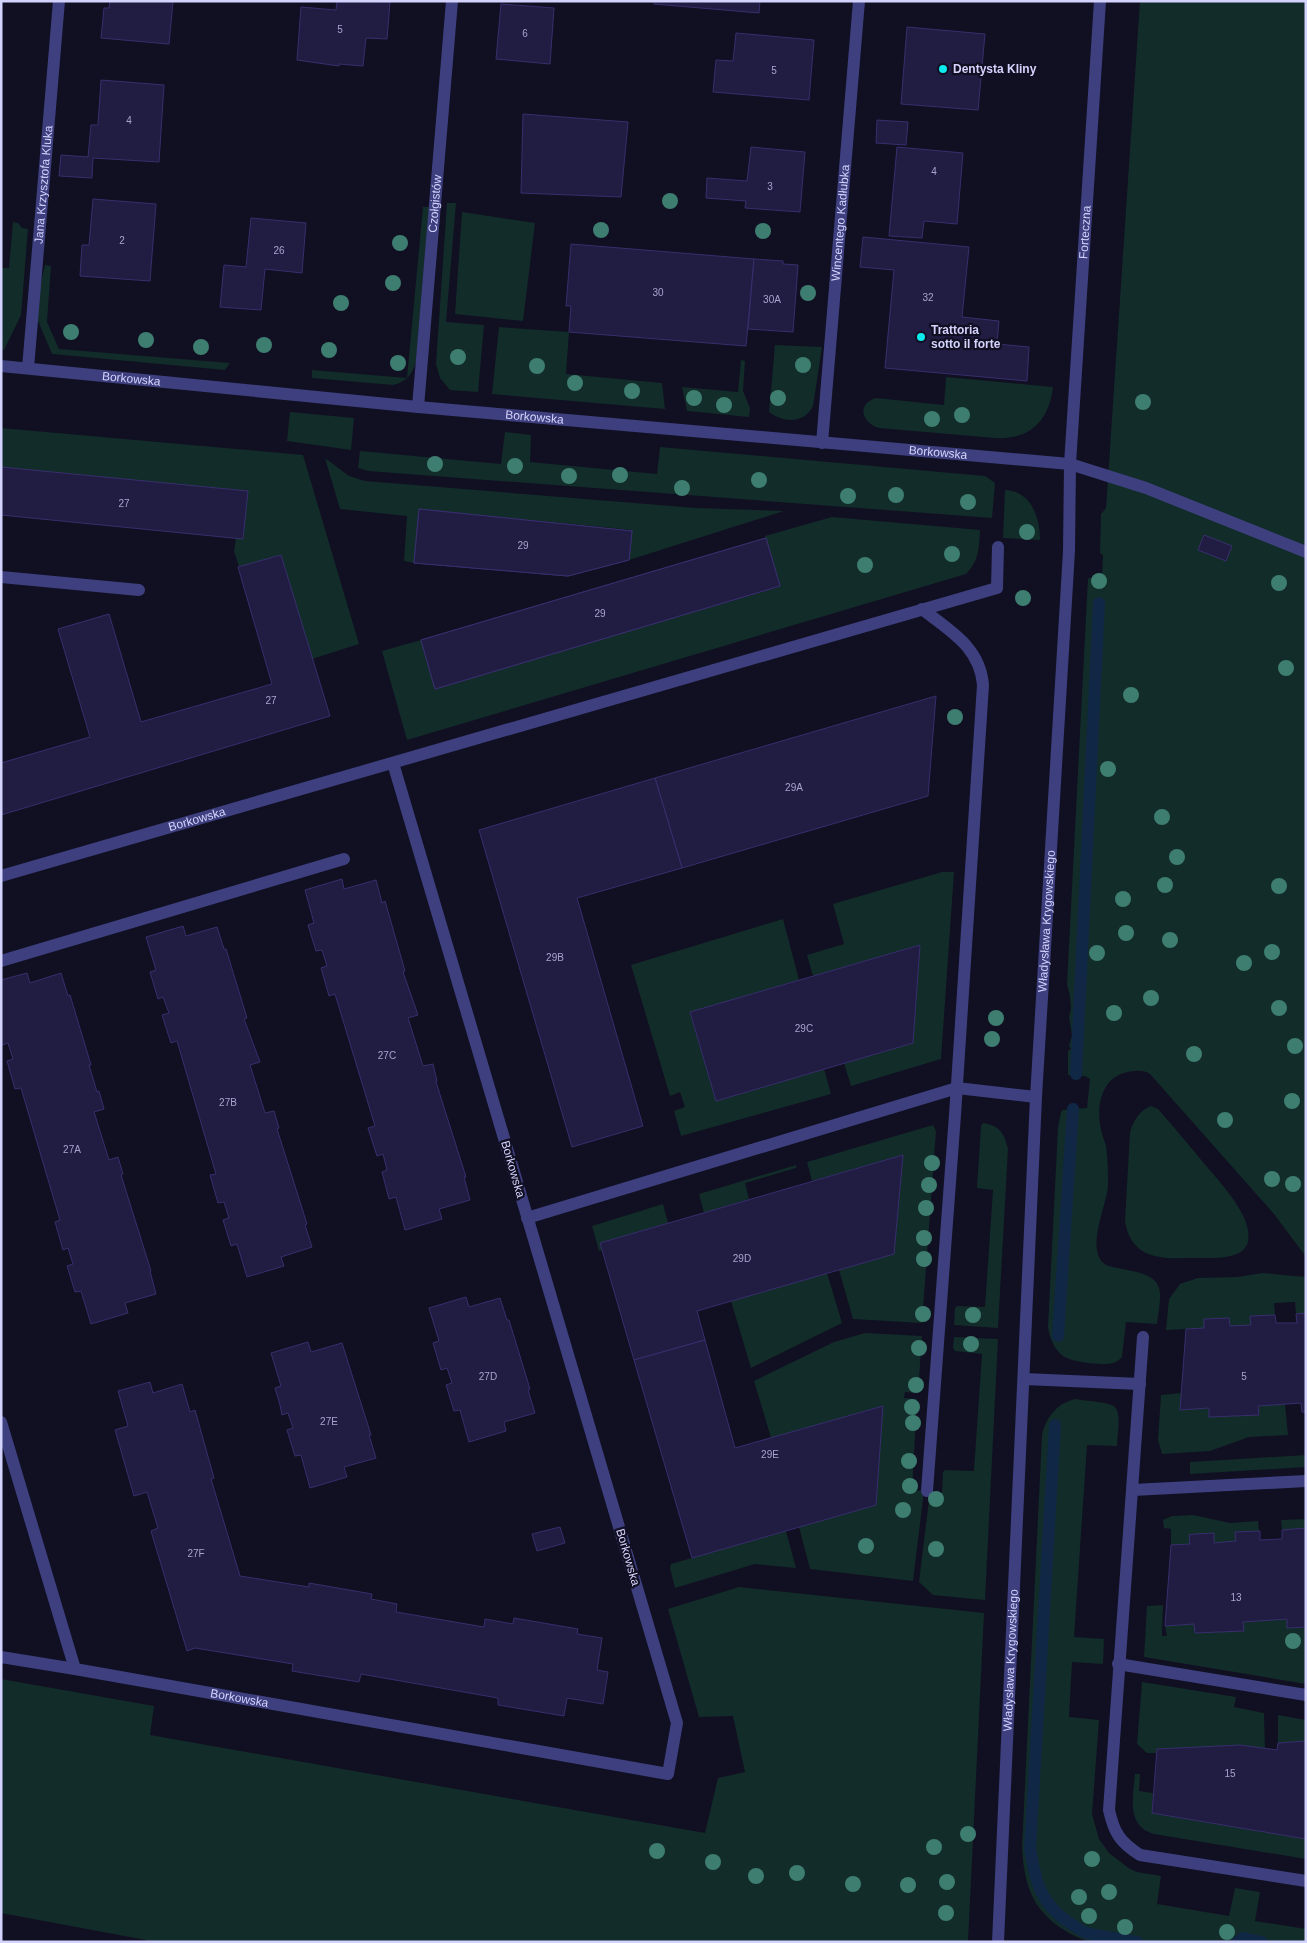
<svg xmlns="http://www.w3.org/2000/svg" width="1307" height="1943" viewBox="0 0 1307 1943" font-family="Helvetica,sans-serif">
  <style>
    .green { fill: #122c29 }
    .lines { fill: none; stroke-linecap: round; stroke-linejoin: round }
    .stream { stroke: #102845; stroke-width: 12 }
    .building { fill: #211c42; stroke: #372f6d }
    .minor { stroke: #3d3f7f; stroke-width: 12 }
    .tree { fill: #3e7e71 }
    .poi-dot { fill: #0deaee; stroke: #110f22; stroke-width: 2 }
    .labels { text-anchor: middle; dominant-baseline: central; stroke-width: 4.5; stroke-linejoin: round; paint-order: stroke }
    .number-label { font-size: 10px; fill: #a7a5ce }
    .poi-label { font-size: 12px; font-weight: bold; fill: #d4d3fd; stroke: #110f22; text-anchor: start }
    .street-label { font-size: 12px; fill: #d4d3fd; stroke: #110f22 }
  </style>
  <rect width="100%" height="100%" fill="#110f22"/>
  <!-- green -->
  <g class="green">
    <path d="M1140 1H1306V1257L1274 1214 1150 1074C1143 1069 1132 1071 1124 1073 1102 1079 1097 1105 1100 1124 1101 1132 1104 1139 1106 1146 1108 1159 1108 1173 1108 1185 1107 1207 1084 1250 1106 1265 1122 1271 1154 1270 1159 1288 1162 1298 1158 1313 1157 1324L1126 1322 1122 1357C1119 1360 1117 1362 1113 1363 1103 1366 1069 1362 1062 1355 1054 1349 1049 1336 1048 1327L1058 1127 1061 1112 1063 1110 1087 1108 1090 1079 1085 1076 1068 1075V1051L1071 1049 1069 1046 1072 1035 1069 1016 1071 1010 1070 996 1067 984 1088 578 1102 579 1103 555 1100 553 1101 514 1106 508Z"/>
    <polygon points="447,203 456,203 446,322 484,325 478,392 450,390 440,378 436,364"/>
    <path d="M423 207H429L416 362C412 374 407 382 393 385L312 378V370L407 378Z"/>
    <polygon points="462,212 535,223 523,321 455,314"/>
    <polygon points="13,222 18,223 22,228 28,229 21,315 4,350 1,349 1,268 9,268"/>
    <polygon points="45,265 51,266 47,322 59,349 230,363 225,370 52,354 34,311"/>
    <polygon points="499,327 569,332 566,374 662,383 665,409 492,394"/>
    <path d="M775 345 822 347 813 406C804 424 783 423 769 412Z"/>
    <polygon points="741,360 745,361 743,391 750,408 749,417 687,411 682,387 738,392"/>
    <path d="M946 377 1053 387C1049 421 1030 440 995 438L879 428C862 423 856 404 876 398L944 405Z"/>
    <polygon points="290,412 354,418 351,450 287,441"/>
    <polygon points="1,428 303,455 359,644 312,659 281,555 239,567 234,551 236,538 243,538 247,491 1,467"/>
    <polygon points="505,432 531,435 530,462 657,474 660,447 985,476 995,483 992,518 368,471 358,468 360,451 501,464"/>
    <polygon points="325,458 349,476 365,481 696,508 784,511 629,560 632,530 419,509 414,563 404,561 407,516 340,509"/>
    <path d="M1005 490C1031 491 1040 517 1040 540L1003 538Z"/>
    <path d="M832 517 980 530C979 548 979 561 966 574L407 740 382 651 421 640 435 688 779 587 765 536Z"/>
    <polygon points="942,872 954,872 941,1059 851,1086 844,1063 913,1043 920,945 813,976 807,955 844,944 833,904"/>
    <polygon points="783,919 799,980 690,1013 716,1101 824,1069 831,1094 681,1136 674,1111 685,1107 680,1092 670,1096 631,965"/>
    <path d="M1151 1106 1158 1109C1175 1128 1191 1148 1207 1167 1221 1183 1237 1201 1245 1220 1261 1262 1220 1258 1193 1258 1178 1258 1159 1260 1144 1252 1132 1245 1127 1234 1125 1221L1130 1132C1133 1121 1140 1110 1151 1106Z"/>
    <path d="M983 1123C1000 1126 1004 1133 1008 1149L998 1328 954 1325 955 1308 957 1306 985 1307 993 1190 977 1188 981 1126Z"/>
    <polygon points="933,1125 936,1131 922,1323 853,1319 839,1270 894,1254 903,1155 812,1181 807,1162"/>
    <polygon points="796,1165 796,1168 745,1183 749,1199 704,1213 699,1194"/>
    <polygon points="663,1204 668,1223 600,1243 602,1250 599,1251 592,1226"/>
    <polygon points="827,1273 842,1323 751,1368 731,1301"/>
    <polygon points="1263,1273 1306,1277 1306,1313 1296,1314 1295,1302 1274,1303 1275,1315 1250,1316 1251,1325 1230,1326 1229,1318 1204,1319 1204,1328 1166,1330 1169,1299 1180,1284 1198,1278 1237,1277"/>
    <polygon points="865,1333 922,1336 918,1393 905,1392 904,1398 917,1399 912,1490 924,1491 913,1581 810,1569 799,1527 876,1505 883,1406 771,1438 754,1381 834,1342"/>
    <polygon points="954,1337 998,1339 985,1600 933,1595 919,1582 930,1492 942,1493 943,1472 945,1470 974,1471 974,1470 982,1354 955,1351 953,1348"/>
    <polygon points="1181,1393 1180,1410 1209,1408 1210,1417 1259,1415 1259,1406 1285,1404 1288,1435 1249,1437 1210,1451 1162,1454 1158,1440 1161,1395"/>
    <path d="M1076 1399C1121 1406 1121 1398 1117 1446L1087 1445 1074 1637 1104 1639 1103 1664 1072 1662 1069 1717 1099 1720 1092 1814 1099 1839 1109 1853 1130 1869 1137 1872 1161 1876 1157 1904 1229 1916 1235 1888 1260 1892 1255 1921 1306 1929V1942H1093C1082 1940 1074 1936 1064 1930 1032 1910 1024 1884 1022 1847L1042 1435C1046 1417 1058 1402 1076 1399Z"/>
    <polygon points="1306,1455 1306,1467 1190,1474 1190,1462"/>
    <polygon points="1193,1515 1230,1523 1258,1521 1259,1531 1235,1532 1236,1541 1214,1543 1213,1533 1189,1535 1190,1544 1171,1545 1171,1529 1164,1528 1163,1520 1172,1516"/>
    <polygon points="1306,1519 1306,1528 1282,1530 1281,1520"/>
    <polygon points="786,1531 796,1568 755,1564 675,1588 670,1568 671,1564"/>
    <polygon points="739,1587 984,1613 968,1942 147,1942 146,1940 1,1913 1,1679 154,1706 150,1735 705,1833 718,1778 745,1772 733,1716 699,1717 668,1609"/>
    <polygon points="1163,1605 1162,1636 1167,1636 1165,1626 1194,1624 1195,1633 1243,1631 1243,1622 1287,1619 1287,1628 1306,1627 1306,1684 1144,1657 1147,1606"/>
    <polygon points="1142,1682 1236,1697 1234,1707 1264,1713 1265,1749 1240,1745 1157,1749 1156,1753 1147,1753 1137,1744"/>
    <polygon points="1278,1715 1306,1720 1306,1741 1278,1743"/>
    <path d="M1135 1774H1140L1139 1791 1153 1793 1152 1813 1306 1839V1859L1154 1834C1126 1826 1133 1797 1135 1774Z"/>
  </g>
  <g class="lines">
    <!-- stream -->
    <g class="stream">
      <polyline points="1076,1074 1099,603"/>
      <polyline points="1058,1336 1073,1109"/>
      <path d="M1055 1425 1030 1848C1035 1881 1041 1905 1070 1923 1076 1927 1081 1931 1087 1933 1103 1937 1121 1939 1137 1942"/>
      <polyline points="1238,1942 1243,1938 1262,1942"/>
    </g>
  </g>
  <!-- building -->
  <g class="building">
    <polygon points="110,1 173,1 169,44 101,38 104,8 109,8"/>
    <polygon points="337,1 390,2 387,39 366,38 363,66 339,64 339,66 297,60 301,7 336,10"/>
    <polygon points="654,1 760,1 759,13 654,4"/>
    <polygon points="501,4 554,8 550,64 496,59"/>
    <polygon points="907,27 985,34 978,110 901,104"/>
    <polygon points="736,33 814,40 809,100 713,92 716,60 733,61"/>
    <polygon points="101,80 164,85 159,162 93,158 92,178 59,176 61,155 88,157 91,125 98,125"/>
    <polygon points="523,114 628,122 621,197 521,193"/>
    <polygon points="877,120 908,122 906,145 876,143"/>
    <polygon points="751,147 805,152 800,212 745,208 746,201 706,198 707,178 747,181"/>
    <polygon points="897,147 963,153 957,224 924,221 922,238 889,236"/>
    <polygon points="93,199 156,204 150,281 80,276 82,245 89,245"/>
    <polygon points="251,218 306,223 302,273 265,269 261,310 220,307 224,265 246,267"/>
    <polygon points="863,237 969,247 962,317 999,321 997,344 1029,347 1027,381 885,368 894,270 860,267"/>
    <polygon points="571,244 754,259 746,346 569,332 571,306 566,306"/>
    <polygon points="754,259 783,261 783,264 798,265 793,332 748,329"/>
    <polygon points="1,467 248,491 243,539 1,515"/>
    <polygon points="419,509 632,531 629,560 568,576 414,563"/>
    <polygon points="419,509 632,531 629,560 568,576 414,563"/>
    <polygon points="1204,535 1232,546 1226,561 1198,550"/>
    <polygon points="766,538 780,586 435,689 421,640"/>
    <polygon points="766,538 780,586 435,689 421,640"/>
    <polygon points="281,555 330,716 1,815 1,763 90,737 58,629 109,614 141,722 272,684 238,567"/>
    <polygon points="936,696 928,796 682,868 655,778"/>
    <polygon points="655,778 682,868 577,898 643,1126 572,1147 479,830"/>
    <polygon points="342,879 344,889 376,880 382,903 385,901 405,971 403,972 418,1015 408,1018 423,1066 433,1064 437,1081 436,1082 466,1177 464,1177 470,1200 439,1209 442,1219 405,1230 396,1197 389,1199 382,1172 387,1170 383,1154 377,1156 368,1128 375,1126 335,994 329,996 321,968 327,966 322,950 316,951 308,925 314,923 305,890"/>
    <polygon points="183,926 186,936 217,927 224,949 226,949 247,1018 244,1019 260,1062 250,1065 265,1113 274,1111 279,1128 277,1129 307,1224 305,1225 312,1247 281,1257 284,1266 247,1277 237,1244 231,1246 223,1220 229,1218 224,1202 218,1203 210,1175 216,1174 177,1041 171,1043 162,1015 169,1013 163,997 158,999 150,972 156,970 146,937"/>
    <polygon points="920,945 913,1043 716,1101 690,1012"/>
    <polygon points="27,973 30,983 61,973 68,996 70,995 91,1065 89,1065 97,1092 99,1091 104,1109 94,1112 109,1160 118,1157 123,1174 121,1175 151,1271 150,1271 156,1294 125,1303 128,1313 91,1324 81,1291 75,1292 67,1266 73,1264 68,1248 63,1250 55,1222 60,1220 21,1088 15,1089 7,1061 13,1059 8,1043 2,1045 1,1043 1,980"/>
    <polygon points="903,1155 894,1254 697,1311 705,1340 634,1360 600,1243"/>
    <polygon points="466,1297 469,1307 500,1298 507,1320 509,1320 530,1389 528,1390 535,1413 504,1422 506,1431 469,1442 460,1410 454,1411 446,1385 452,1383 447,1368 441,1370 433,1343 439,1341 429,1308"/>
    <polygon points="1306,1313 1306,1412 1302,1412 1301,1403 1258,1406 1259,1415 1209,1417 1209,1408 1180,1410 1186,1329 1204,1328 1204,1319 1229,1318 1230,1326 1251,1325 1250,1316 1275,1315 1276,1323 1297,1323 1296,1314"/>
    <polygon points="705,1340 735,1448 883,1406 876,1505 692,1558 634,1360"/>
    <polygon points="308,1342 311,1352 342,1343 371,1435 369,1435 376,1458 344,1467 347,1477 310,1488 301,1455 295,1456 287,1430 293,1428 288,1413 282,1415 280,1405 275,1388 281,1386 271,1353"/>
    <polygon points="150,1382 153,1393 182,1384 190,1412 195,1410 214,1478 211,1479 240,1576 309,1587 309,1583 372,1594 371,1599 397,1604 396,1612 484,1627 485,1619 513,1624 514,1618 578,1629 577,1634 602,1638 597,1670 608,1672 603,1704 567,1698 564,1716 498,1705 498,1698 361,1674 359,1682 292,1671 293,1664 195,1648 187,1651 151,1531 158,1528 147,1492 134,1496 115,1430 128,1426 118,1391"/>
    <polygon points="560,1527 565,1543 537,1551 532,1534"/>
    <polygon points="1306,1528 1306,1627 1287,1628 1287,1619 1243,1622 1244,1631 1195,1633 1194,1624 1165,1626 1171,1545 1190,1544 1189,1535 1195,1534 1214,1533 1214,1543 1236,1541 1235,1532 1260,1531 1260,1540 1282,1539 1282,1530"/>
    <polygon points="1306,1741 1306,1839 1152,1813 1157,1749 1240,1745 1277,1750 1278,1743"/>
  </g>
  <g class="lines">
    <!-- minor -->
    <g class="minor">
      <path id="s1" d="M1 366 418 407 1070 464 1146 488 1306 552"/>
      <path id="s2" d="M28 368 59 1"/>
      <path id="s3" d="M418 407 452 1"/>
      <path id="s4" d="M822 443 859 1"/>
      <polyline points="1,577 139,590"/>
      <path d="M922 609C950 631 980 647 983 685L955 1115 927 1491"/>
      <path id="s5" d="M1 876 997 588 998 547"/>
      <polyline points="1,961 344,859"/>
      <polyline points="527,1218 957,1088 1036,1097"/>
      <path d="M1143 1337 1109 1810C1114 1833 1120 1842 1140 1855L1306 1881"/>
      <polyline points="1024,1379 1140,1384"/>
      <polyline points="1,1422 75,1669"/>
      <polyline points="1133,1490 1306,1481"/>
      <path id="s6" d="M1 1657 75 1669 668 1774 677 1723 393 763"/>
      <polyline points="1118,1664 1306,1695"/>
      <path id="s7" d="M998 1942 1036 1097 1069 551 1070 464 1100 1"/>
    </g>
  </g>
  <!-- trees -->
  <g class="tree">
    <circle cx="670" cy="201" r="8"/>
    <circle cx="601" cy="230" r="8"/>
    <circle cx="763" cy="231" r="8"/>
    <circle cx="400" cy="243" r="8"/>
    <circle cx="393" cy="283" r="8"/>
    <circle cx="808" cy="293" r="8"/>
    <circle cx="341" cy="303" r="8"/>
    <circle cx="71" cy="332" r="8"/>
    <circle cx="146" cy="340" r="8"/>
    <circle cx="264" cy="345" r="8"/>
    <circle cx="201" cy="347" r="8"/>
    <circle cx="329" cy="350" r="8"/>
    <circle cx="458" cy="357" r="8"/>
    <circle cx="398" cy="363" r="8"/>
    <circle cx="803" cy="365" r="8"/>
    <circle cx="537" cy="366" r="8"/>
    <circle cx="575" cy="383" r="8"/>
    <circle cx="632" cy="391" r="8"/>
    <circle cx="694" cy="398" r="8"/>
    <circle cx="778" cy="398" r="8"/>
    <circle cx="1143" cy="402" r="8"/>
    <circle cx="724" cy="405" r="8"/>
    <circle cx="962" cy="415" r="8"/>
    <circle cx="932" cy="419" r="8"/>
    <circle cx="435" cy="464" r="8"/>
    <circle cx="515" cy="466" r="8"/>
    <circle cx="620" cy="475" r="8"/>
    <circle cx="569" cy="476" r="8"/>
    <circle cx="759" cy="480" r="8"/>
    <circle cx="682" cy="488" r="8"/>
    <circle cx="896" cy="495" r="8"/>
    <circle cx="848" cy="496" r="8"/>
    <circle cx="968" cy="502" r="8"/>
    <circle cx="1027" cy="532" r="8"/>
    <circle cx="952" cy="554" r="8"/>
    <circle cx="865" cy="565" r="8"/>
    <circle cx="1099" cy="581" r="8"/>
    <circle cx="1279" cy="583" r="8"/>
    <circle cx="1023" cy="598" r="8"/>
    <circle cx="1286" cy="668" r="8"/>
    <circle cx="1131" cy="695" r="8"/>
    <circle cx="955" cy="717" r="8"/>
    <circle cx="1108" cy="769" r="8"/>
    <circle cx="1162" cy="817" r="8"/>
    <circle cx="1177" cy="857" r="8"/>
    <circle cx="1165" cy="885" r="8"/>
    <circle cx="1279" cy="886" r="8"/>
    <circle cx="1123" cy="899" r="8"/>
    <circle cx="1126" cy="933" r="8"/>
    <circle cx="1170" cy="940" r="8"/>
    <circle cx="1272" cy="952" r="8"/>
    <circle cx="1097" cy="953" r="8"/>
    <circle cx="1244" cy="963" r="8"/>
    <circle cx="1151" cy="998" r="8"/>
    <circle cx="1279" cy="1008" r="8"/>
    <circle cx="1114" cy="1013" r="8"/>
    <circle cx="996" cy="1018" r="8"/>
    <circle cx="992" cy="1039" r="8"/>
    <circle cx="1295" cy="1046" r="8"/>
    <circle cx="1194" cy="1054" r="8"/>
    <circle cx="1292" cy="1101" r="8"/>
    <circle cx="1225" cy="1120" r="8"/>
    <circle cx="932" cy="1163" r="8"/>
    <circle cx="1272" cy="1179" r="8"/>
    <circle cx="1293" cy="1184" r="8"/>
    <circle cx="929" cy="1185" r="8"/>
    <circle cx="926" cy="1208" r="8"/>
    <circle cx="924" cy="1238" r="8"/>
    <circle cx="924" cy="1259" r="8"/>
    <circle cx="923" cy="1314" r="8"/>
    <circle cx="973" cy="1315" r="8"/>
    <circle cx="971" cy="1344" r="8"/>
    <circle cx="919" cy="1348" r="8"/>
    <circle cx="916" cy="1385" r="8"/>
    <circle cx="912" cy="1407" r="8"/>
    <circle cx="913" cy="1423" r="8"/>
    <circle cx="909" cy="1461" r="8"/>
    <circle cx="910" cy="1486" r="8"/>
    <circle cx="936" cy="1499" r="8"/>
    <circle cx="903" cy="1510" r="8"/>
    <circle cx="866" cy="1546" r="8"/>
    <circle cx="936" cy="1549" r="8"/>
    <circle cx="1293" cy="1641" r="8"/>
    <circle cx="968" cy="1834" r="8"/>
    <circle cx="934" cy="1847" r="8"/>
    <circle cx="657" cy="1851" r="8"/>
    <circle cx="1092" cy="1859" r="8"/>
    <circle cx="713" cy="1862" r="8"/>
    <circle cx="797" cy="1873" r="8"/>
    <circle cx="756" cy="1876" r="8"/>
    <circle cx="947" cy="1882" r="8"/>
    <circle cx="853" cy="1884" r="8"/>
    <circle cx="908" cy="1885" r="8"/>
    <circle cx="1109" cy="1892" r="8"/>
    <circle cx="1079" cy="1897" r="8"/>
    <circle cx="946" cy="1913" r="8"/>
    <circle cx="1089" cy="1916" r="8"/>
    <circle cx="1125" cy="1927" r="8"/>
    <circle cx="1227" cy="1932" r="8"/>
  </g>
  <!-- markers -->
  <g class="poi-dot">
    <circle cx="943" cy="69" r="5"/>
    <circle cx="921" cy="337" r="5"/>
  </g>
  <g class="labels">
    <!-- number labels -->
    <g class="number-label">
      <text x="340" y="29">5</text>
      <text x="525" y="33">6</text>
      <text x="774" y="70">5</text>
      <text x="129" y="120">4</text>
      <text x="934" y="171">4</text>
      <text x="770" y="186">3</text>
      <text x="122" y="240">2</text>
      <text x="279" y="250">26</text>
      <text x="658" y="292">30</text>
      <text x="928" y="297">32</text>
      <text x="772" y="299">30A</text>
      <text x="124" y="503">27</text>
      <text x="523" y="545">29</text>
      <text x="600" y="613">29</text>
      <text x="271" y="700">27</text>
      <text x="794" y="787">29A</text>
      <text x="555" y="957">29B</text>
      <text x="804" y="1028">29C</text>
      <text x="387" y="1055">27C</text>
      <text x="228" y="1102">27B</text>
      <text x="72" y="1149">27A</text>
      <text x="742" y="1258">29D</text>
      <text x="488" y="1376">27D</text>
      <text x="1244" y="1376">5</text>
      <text x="329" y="1421">27E</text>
      <text x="770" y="1454">29E</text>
      <text x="196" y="1553">27F</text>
      <text x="1236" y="1597">13</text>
      <text x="1230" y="1773">15</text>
    </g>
    <!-- poi labels -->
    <g class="poi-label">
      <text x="953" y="69">Dentysta Kliny</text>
      <text x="931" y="330">Trattoria<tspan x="931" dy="14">sotto il forte</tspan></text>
    </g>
    <!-- street labels -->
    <g class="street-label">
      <text stroke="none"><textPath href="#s2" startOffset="184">Jana Krzysztofa Kluka</textPath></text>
      <text stroke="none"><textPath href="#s3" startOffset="204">Czołgistów</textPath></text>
      <text stroke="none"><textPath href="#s4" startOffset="221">Wincentego Kadłubka</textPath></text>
      <text stroke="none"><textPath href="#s7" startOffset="1712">Forteczna</textPath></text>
      <text stroke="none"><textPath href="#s1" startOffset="131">Borkowska</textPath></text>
      <text stroke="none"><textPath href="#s1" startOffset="536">Borkowska</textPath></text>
      <text stroke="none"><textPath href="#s1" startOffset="941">Borkowska</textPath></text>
      <text stroke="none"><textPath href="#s5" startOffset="204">Borkowska</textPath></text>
      <text stroke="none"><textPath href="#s7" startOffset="1022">Władysława Krygowskiego</textPath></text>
      <text transform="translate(513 1169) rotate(74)">Borkowska</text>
      <text transform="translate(628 1557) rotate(74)">Borkowska</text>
      <text stroke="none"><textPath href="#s7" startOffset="282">Władysława Krygowskiego</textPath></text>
      <text stroke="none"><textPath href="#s6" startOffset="242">Borkowska</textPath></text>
    </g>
  </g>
  <!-- border -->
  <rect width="1307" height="1943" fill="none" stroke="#d4d3fd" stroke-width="5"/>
</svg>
